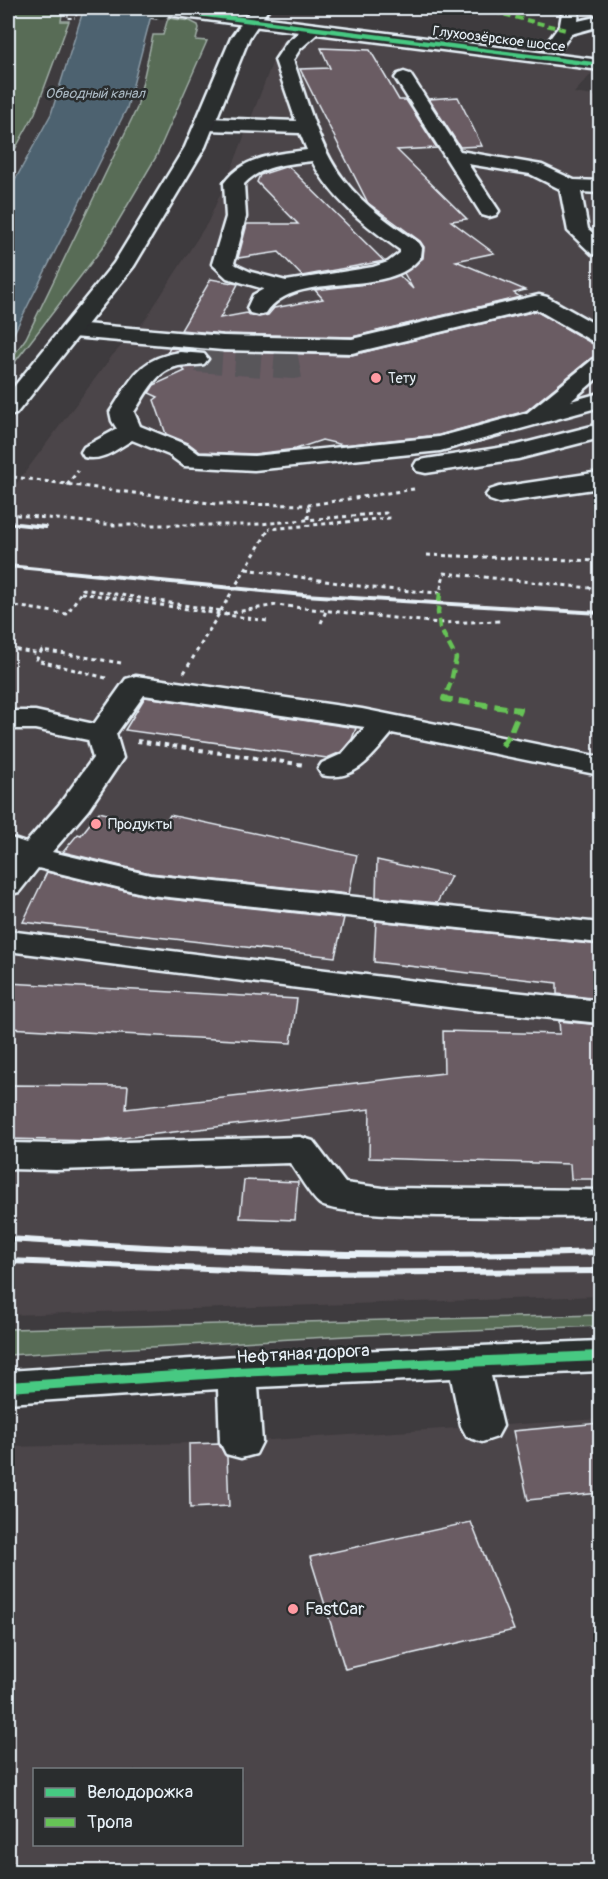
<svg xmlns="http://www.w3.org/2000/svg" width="608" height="1879" viewBox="0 0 608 1879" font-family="Pangolin,sans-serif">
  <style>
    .built { fill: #4c4549; fill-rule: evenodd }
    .green { fill: #596c56; stroke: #a0aea7; stroke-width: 1.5 }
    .water { fill: #4d6270; stroke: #8b9ba6; stroke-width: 1.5 }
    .building { fill: #6b5b64; stroke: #e8f1f8; stroke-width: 1.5 }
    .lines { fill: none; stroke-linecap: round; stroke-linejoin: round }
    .minor-tunnel { stroke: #58565a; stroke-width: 26; stroke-dasharray: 26 13; stroke-linecap: butt }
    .minor-casing { stroke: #e8f1f8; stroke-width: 5 }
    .major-casing { stroke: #e8f1f8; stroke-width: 5 }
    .path-far2 { stroke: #e8f1f8; stroke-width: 2; stroke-dasharray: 3 3; stroke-linecap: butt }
    .path-far1 { stroke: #e8f1f8; stroke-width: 3; stroke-dasharray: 4 4; stroke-linecap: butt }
    .path { stroke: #e8f1f8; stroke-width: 4; stroke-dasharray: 4.5 4.5; stroke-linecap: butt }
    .minor { fill: #2a2d2e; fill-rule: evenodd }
    .major { fill: #2a2d2e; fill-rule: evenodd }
    .rail-far1 { stroke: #e8f1f8; stroke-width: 4 }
    .rail { stroke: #e8f1f8; stroke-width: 6 }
    .minor-bridge-casing { stroke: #e8f1f8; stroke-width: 22; stroke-linecap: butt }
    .path-bridge { stroke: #e8f1f8; stroke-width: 3; stroke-dasharray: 4 4; stroke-linecap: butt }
    .minor-bridge { stroke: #2a2d2e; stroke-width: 20 }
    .quiet-far2 { stroke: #66c356; stroke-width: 4; stroke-dasharray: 7 4; stroke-linecap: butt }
    .quiet-far1 { stroke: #66c356; stroke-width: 4.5; stroke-dasharray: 9 4.5; stroke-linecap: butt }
    .quiet { stroke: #66c356; stroke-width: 6; stroke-dasharray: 12 6; stroke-linecap: butt }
    .cycleway-far1-casing { stroke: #2a2d2e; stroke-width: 7 }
    .cycleway-casing { stroke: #2a2d2e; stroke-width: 14 }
    .cycleway-far1 { stroke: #46c982; stroke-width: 4.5 }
    .cycleway { stroke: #46c982; stroke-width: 10 }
    .poi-dot { fill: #ff9aa2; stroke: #2a2d2e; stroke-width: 2 }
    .labels { text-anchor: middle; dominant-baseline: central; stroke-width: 5; stroke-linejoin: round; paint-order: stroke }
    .far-street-label { font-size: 14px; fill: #e8f1f8; stroke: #2a2d2e }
    .far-water-label { font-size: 14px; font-style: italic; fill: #aab8c2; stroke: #2a2d2e }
    .far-poi-label { font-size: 14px; fill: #e8f1f8; stroke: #2a2d2e; text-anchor: start }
    .poi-label { font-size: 15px; fill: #e8f1f8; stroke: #2a2d2e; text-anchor: start }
    .near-street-label { font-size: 18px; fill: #e8f1f8; stroke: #2a2d2e }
    .near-poi-label { font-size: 18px; fill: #e8f1f8; stroke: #2a2d2e; text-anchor: start }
  </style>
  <rect width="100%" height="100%" fill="#3e3b3e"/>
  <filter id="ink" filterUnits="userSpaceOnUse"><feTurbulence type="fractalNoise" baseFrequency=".0167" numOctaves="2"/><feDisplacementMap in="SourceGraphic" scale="12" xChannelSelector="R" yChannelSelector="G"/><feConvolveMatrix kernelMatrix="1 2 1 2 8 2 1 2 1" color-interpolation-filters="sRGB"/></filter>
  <g filter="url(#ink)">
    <!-- built -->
    <g class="built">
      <polygon points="352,8 581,8 582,12 440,13"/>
      <polygon points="293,37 330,37 594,71 574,93 600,97 600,1296 8,1315 8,495 112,356 145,320 208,222 234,163 279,45 282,41"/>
      <path d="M600 1419V1871H8V1447L241 1442ZM34 1770H242V1844H34Z"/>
    </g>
    <!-- green -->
    <g class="green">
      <polygon points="8,8 63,8 61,21 69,21 35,113 8,162"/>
      <polygon points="168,18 190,21 198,25 199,28 196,40 207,41 156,157 103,247 8,371 8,363 26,338 137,108 153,35 163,35"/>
      <polygon points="600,1315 600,1326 365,1335 8,1355 8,1329"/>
    </g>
    <!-- water -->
    <polygon class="water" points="84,8 153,8 127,108 8,345 8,193 51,114"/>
    <!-- building -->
    <g class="building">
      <polygon points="321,48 370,50 399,100 406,100 437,148 397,150 467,219 451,221 494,253 456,261 525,290 514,293 520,297 352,337 223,334 181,330 211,279 238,284 220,318 247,313 259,317 268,315 274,308 323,299 315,290 367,284 399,275 413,289 404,273 423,258 424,247 420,241 368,203 300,69 330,68"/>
      <polygon points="458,97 482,146 460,147 429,99"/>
      <polygon points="288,166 384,261 302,276 279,252 238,258 247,224 298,224 257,182 260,175"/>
      <polygon points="536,311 600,348 600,353 591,358 526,411 439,435 343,445 322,440 296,449 254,454 200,452 188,443 166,434 154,400 158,397 149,393 154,385 185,371 182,368 204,366 210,359 204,352 180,350 167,353 170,348 223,352 352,355"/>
      <polygon points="145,697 356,728 352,739 341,752 327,758 125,730"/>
      <polygon points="99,812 139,822 141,820 164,825 170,815 357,855 349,894 150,873 63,852 78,834 81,835"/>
      <polygon points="377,860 451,876 437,903 376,897"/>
      <polygon points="47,872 150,897 344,918 335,957 23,922"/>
      <polygon points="376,921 600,945 600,999 557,994 557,983 374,962"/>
      <polygon points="8,983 297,999 291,1043 8,1028"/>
      <polygon points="559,1021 600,1025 600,1179 571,1179 570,1164 369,1158 370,1109 97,1141 8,1139 8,1085 128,1086 126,1109 444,1073 443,1031 560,1034"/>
      <polygon points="244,1180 298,1182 295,1220 240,1218"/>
      <polygon points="600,1423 600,1493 528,1500 513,1431"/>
      <polygon points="218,1443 227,1457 229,1506 190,1508 189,1444"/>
      <polygon points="471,1522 514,1630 345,1669 310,1557"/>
    </g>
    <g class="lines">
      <!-- minor-tunnel -->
      <polyline class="minor-tunnel" points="196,359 293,366 309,363"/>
      <!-- minor casing -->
      <g class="minor-casing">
        <g id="minor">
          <path d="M153 8H190L600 60V70L317 34 300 49 293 60C307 99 318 147 344 180 364 206 392 225 419 243L422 248 421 256C390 301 297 267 266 313L258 315 250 313 247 308 253 295 264 289 227 278 212 264 226 217 224 183C243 156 277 154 307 150L300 133 207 130 200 128 197 124 200 120 207 118 296 121 275 60 287 42 299 32 161 14 155 13ZM312 161C331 199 366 226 400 250V253L388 262 373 267 286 281 251 272 236 265 234 263 246 217 244 184C262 165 288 164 312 161Z"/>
          <polygon points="563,8 579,8 578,21 600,16 600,26 571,34 558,52 546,52 543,48 560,25"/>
          <polygon points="404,72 410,74 460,151 542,165 574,180 600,181 600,193 581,192 588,229 600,239 600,255 592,254 568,231 560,189 530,174 468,164 499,211 496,215 489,217 482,215 395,78 398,74"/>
          <polygon points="539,295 547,297 600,327 600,343 592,341 536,309 352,353 223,350 73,337 65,335 62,330 65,325 73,323 223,336 352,339"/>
          <path d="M180 352 204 354 208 359 204 364C195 366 185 364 175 367 155 372 145 396 134 412L140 426 187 445 199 454 254 456 439 437 527 413 592 360 600 358V376L571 401 600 393V407L440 451 254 470 184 466 169 455 132 440C117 449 102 462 84 457L81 452 84 447 117 429 112 421 110 412C132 379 137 359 180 352Z"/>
          <polygon points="600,424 600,438 518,459 426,473 417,471 414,466 417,461 426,459 517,445"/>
          <polygon points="600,472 600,488 499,503 490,500 486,495 490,490 499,487"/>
          <path d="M136 676 362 709 600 757V775L392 733C374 754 355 783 322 775L318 769 322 763 342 754 365 727 144 695 116 734 123 758 88 810 52 852 150 875 600 923V943L150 895 38 868 19 892 8 895V863L11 859 8 858V837L26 843 59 805 93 758 88 740 35 729H8V711H35L94 724 126 679Z"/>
          <polygon points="8,931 464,987 600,1001 600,1023 464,1009 8,951"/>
          <path d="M300 1137 313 1141 345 1183 383 1188 600 1190V1216C562 1217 341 1220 320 1204 310 1196 298 1174 290 1163L56 1170 8 1169V1143L56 1144Z"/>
          <polygon points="600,1341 600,1371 491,1376 503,1426 497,1437 482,1442 467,1437 461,1426 451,1378 258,1387 262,1442 256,1454 241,1458 226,1454 220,1442 218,1389 8,1403 8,1371 237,1356"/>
        </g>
      </g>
      <!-- major casing -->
      <g class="major-casing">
        <polygon id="major" points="252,8 269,8 249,38 205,147 134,266 16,414 8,416 8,394 114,263 185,147 231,38"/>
      </g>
      <!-- path-far2 -->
      <g class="path-far2">
        <polyline points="70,8 67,18 75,18"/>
        <polyline points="455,8 464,11 546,11"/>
        <polyline points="76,16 78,8"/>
      </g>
      <!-- path-far1 -->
      <g class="path-far1">
        <polyline points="13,477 216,504 309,505 414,489"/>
        <polyline points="67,485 78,471"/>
        <polyline points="8,514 115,525 248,525 386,513 389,518 269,529"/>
        <polyline points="308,519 309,505"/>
        <polyline points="427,555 600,561"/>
        <polyline points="246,569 372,588 440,593 444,573 600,589"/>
        <polyline points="81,593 267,621"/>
        <polyline points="8,605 67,614 83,589 221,611"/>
        <polyline points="225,614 276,605 439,623 500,621"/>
        <polyline points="321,623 326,611"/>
        <polyline points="8,648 39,654"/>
        <polyline points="106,678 36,660 42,650 121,663"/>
      </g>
      <!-- path -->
      <polyline class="path" points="137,741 305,765"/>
      <!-- minor -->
      <use href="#minor" class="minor"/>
      <!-- major -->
      <use href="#major" class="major"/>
      <!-- rail-far1 -->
      <g class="rail-far1">
        <polyline points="8,523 45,527"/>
        <polyline points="8,566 304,595 600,613"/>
      </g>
      <!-- rail -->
      <g class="rail">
        <path d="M8 1239C205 1252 402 1259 600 1252"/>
        <polyline points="8,1261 307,1273 600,1271"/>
      </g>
      <!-- minor-bridge casing -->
      <g class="minor-bridge-casing">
        <polyline id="minor-bridge" points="152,8 161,9"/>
      </g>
      <!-- path-bridge -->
      <polyline class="path-bridge" points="184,673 269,529"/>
      <!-- minor-bridge -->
      <use href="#minor-bridge" class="minor-bridge"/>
      <!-- quiet-far2 -->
      <g class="quiet-far2">
        <polyline points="315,10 317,8"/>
        <polyline points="494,12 566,30"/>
      </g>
      <!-- quiet-far1 -->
      <polyline class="quiet-far1" points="440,593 438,612 440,628 456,658 451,682 445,697"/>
      <!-- quiet -->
      <polyline class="quiet" points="445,696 444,699 520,710 510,734 501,747"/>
      <!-- cycleway-far1 casing -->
      <g class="cycleway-far1-casing">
        <polyline id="cycleway-far1" points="152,8 600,65"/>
      </g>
      <!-- cycleway casing -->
      <g class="cycleway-casing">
        <polyline id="cycleway" points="8,1387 237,1372 600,1356"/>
      </g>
      <!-- cycleway-far1 -->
      <use href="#cycleway-far1" class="cycleway-far1"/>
      <!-- cycleway -->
      <use href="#cycleway" class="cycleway"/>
    </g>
  </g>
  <!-- markers -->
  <g class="poi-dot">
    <circle cx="376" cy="378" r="6"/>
    <circle cx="96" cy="824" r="6"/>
    <circle cx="293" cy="1609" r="6"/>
  </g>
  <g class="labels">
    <!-- far-street labels -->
    <g class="far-street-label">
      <text transform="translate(499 39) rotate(7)">Глухоозёрское шоссе</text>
    </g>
    <!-- far-water labels -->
    <g class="far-water-label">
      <text x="95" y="93">Обводный канал</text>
    </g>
    <!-- far-poi labels -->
    <g class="far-poi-label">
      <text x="388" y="378">Тету</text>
    </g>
    <!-- poi labels -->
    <g class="poi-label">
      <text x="108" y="824">Продукты</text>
    </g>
    <!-- near-street labels -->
    <g class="near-street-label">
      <text transform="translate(303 1354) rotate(-3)">Нефтяная дорога</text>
    </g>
    <!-- near-poi labels -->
    <g class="near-poi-label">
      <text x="305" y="1609">FastCar</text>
    </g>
  </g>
  <!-- margin -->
  <rect width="608" height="1879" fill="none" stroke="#2a2d2e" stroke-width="30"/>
  <rect x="15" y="15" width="578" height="1849" fill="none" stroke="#e8f1f8" stroke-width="2" filter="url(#ink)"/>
  <!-- legend -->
  <rect x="33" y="1768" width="210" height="78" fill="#2a2d2e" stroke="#767b7f" stroke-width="1.5"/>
  <rect x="45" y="1788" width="30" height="9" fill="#46c982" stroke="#767b7f" stroke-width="1.5"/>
  <text x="87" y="1798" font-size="18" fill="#e8f1f8">Велодорожка</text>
  <rect x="45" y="1818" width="30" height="9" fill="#66c356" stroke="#767b7f" stroke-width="1.5"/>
  <text x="87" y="1828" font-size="18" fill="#e8f1f8">Тропа</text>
</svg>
